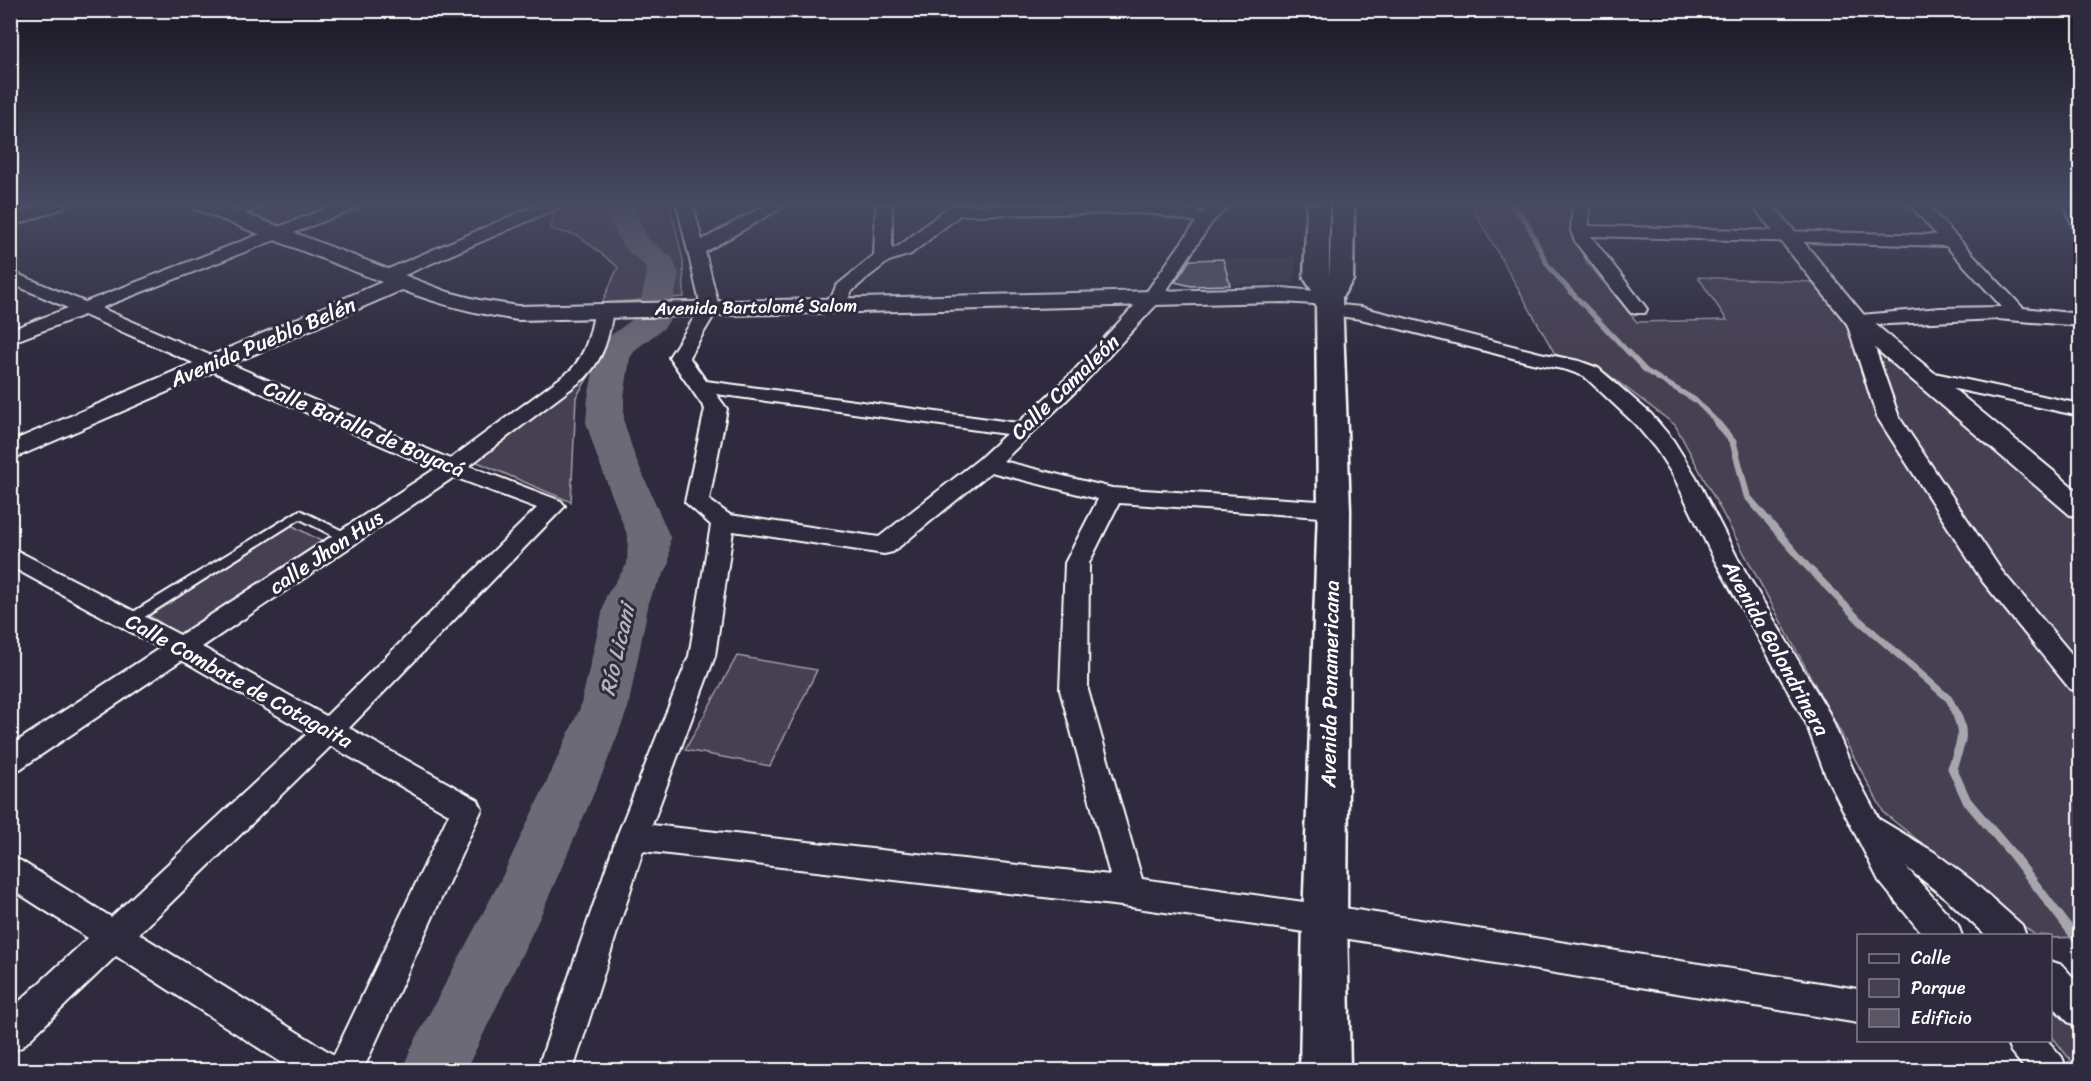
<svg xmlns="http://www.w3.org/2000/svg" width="2091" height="1081" viewBox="0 0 2091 1081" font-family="Sriracha,sans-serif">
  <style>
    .built { fill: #3c3749 }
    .green { fill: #464152; stroke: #a2a0a8; stroke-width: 1.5 }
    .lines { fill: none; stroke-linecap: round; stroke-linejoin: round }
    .stream-far2 { stroke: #a7a6ad; stroke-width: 5 }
    .stream-far1 { stroke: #a7a6ad; stroke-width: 7 }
    .stream { stroke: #a7a6ad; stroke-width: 9 }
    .river { fill: #6d6a77; fill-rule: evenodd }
    .building { fill: #595564; stroke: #fff; stroke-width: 1.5 }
    .service-casing { stroke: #fff; stroke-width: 4 }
    .minor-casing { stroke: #fff; stroke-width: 4 }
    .tertiary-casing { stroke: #fff; stroke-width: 4 }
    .secondary-casing { stroke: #fff; stroke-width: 5 }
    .primary-casing { stroke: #fff; stroke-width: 5 }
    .service { fill: #2f2a3d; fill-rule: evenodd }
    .minor { fill: #2f2a3d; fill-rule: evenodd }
    .tertiary { fill: #2f2a3d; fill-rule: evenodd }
    .secondary { fill: #2f2a3d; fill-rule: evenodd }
    .primary { fill: #2f2a3d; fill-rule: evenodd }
    .labels { text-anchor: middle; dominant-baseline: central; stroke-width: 6; stroke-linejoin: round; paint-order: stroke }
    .far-street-label { font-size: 18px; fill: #fff; stroke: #2f2a3d }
    .street-label { font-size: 21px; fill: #fff; stroke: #2f2a3d }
    .water-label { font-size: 22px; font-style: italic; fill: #b6b4bb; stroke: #2f2a3d }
  </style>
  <rect width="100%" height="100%" fill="#2f2a3d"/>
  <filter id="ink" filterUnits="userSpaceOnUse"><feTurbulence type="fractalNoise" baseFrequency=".0167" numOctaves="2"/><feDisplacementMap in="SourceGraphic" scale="12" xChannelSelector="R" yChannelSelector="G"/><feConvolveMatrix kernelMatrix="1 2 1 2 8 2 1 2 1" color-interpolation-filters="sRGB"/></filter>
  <g filter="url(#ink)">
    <!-- built -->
    <polygon class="built" points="1296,257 1294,282 1288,283 1191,286 1179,279 1177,275 1190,260"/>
    <!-- green -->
    <g class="green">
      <polygon points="268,205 341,205 286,227 248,213"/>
      <polygon points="557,205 670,205 683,260 684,297 602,303 618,267 579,236 550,229"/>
      <polygon points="1471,205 1574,205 1571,232 1586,261 1637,322 1727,320 1698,277 1811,282 1841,316 2080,520 2080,937 2051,938 2050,936 2035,935 1884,813 1675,425 1606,373 1555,354"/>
      <polygon points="592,371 576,397 571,502 475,461"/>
      <polygon points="291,525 327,544 185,638 148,615"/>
      <polygon points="737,656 817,670 770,766 685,750"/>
      <polygon points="2051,1008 2080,1033 2080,1070 2078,1070 2051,1035"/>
    </g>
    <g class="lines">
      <!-- stream-far2 -->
      <polyline class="stream-far2" points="1512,205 1526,221 1547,264 1561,281 1646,371 1695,400 1720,425"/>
      <!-- stream-far1 -->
      <polyline class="stream-far1" points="1718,424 1733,442 1747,496 1806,565 1860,621 1949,699 1955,710"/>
      <!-- stream -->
      <path class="stream" d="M1954 709C1967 734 1961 743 1952 768L1967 801 2012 854 2080 943"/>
      <!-- river -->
      <polygon class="river" points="602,205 631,205 649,240 672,257 679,274 669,321 664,328 636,349 630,358 624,397 624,422 634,454 670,537 669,565 650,597 628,708 604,770 540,917 466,1070 402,1070 411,1048 500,881 552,770 580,708 606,596 627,564 628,537 596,454 586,422 588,397 596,358 610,336 637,316 647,274 646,267 622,245"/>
    </g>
    <!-- building -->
    <polygon class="building" points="1223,259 1230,285 1191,286 1175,282 1190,260"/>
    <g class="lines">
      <!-- service casing -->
      <g class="service-casing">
        <g id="service">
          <polygon points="252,205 264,205 233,219 226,217"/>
          <polygon points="300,510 351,535 353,538 351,541 343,541 300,519 135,623 125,623 124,620 125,617"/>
        </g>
      </g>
      <!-- minor casing -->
      <g class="minor-casing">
        <g id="minor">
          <polygon points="40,205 65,205 63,208 10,227 10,216"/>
          <path d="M335 205H359L357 208 101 308 450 459 571 370C587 352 590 333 595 310L597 306H611L613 310C609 337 604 358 585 378L469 466 561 501 565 506 349 728 478 800 482 809 363 1070H293L116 956 22 1047 10 1052V1010L88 938 10 888V857L21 861 111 917 308 733 182 660 20 769 10 773V746L160 648 10 566V547L180 635 435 469 84 315 10 343V330L68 308 10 283V271L85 302ZM454 477 537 508 326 716 202 647ZM331 746 449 814 334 1055 139 934Z"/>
          <polygon points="537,205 560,205 558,208 391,281 379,281 376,277 379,273"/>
          <path d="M677 205H693L702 240 765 205H786L705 252 719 307 689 357 706 381 1018 423 1068 377 1145 294 1196 222 1155 214 1135 213 960 215 911 254 889 261 867 278 851 292 844 310H830L828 306 836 286 874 255 876 205H892V249L899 246 951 205H1162L1203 213 1212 205H1230L1212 222 1159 302 1082 385 1003 461 1112 488 1334 502 1342 505 1346 510 1342 515 1334 518 1119 503 1089 563 1088 690 1142 879 1325 905 1858 989V1023L1325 935 1130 907 643 851 573 1070H537L617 836 689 656 711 525 685 502 705 409 669 357 701 307ZM716 394 1006 434 979 459 879 537 730 515 709 500 727 409ZM991 472 1098 499 1065 563 1060 690 1110 875 652 825 715 656 733 531 884 554 893 552Z"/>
          <polygon points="1573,205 1589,205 1589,226 1937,235 1910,205 1927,205 2023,308 2080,314 2080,326 1997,319 1867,325 1899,417 2001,570 2080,664 2080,692 2070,689 1983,582 1877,417 1846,320 1849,316 1940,308 2002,307 1946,246 1591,236 1647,309 1645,313 1631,313 1576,243 1571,231"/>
          <polygon points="2065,205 2080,205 2080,232 2074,231"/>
          <polygon points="1330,304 1361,307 1540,353 1579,361 1598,368 1651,414 1673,440 1696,477 1738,559 1829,713 1855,774 1879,819 1934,852 1971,880 2022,925 2026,936 1986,936 1949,901 1906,867 1958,925 1962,936 1924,936 1879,881 1826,776 1806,723 1714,559 1674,477 1656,449 1635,424 1584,376 1567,370 1532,363 1361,319 1323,314 1321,310 1323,306"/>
          <polygon points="1925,371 2080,404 2080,416 1918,381 1915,377 1918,373"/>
          <polygon points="2050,961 2062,965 2080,985 2080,1027 2068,1022 2050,1003"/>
          <polygon points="2006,1040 2047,1040 2062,1057 2067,1070 2026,1070 2011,1052"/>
        </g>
      </g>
      <!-- tertiary casing -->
      <g class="tertiary-casing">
        <g id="tertiary">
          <path d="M192 205H222L448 292 479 300 518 306 1283 288 1337 293 1341 298 1337 303 1329 305 1283 302 518 320C478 314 440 305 402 290L10 460V442L382 282 195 209Z"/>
          <polygon points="1752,205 1773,205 1864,315 2080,493 2080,517 2070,515 1848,325"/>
        </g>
      </g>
      <!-- secondary casing -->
      <g class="secondary-casing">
        <polygon id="secondary" points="1329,290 1338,293 1342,298 1350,510 1347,920 1350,1070 1300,1070 1303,920 1318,510 1316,298 1320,293"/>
      </g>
      <!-- primary casing -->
      <g class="primary-casing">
        <polygon id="primary" points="1307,205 1329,205 1329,278 1332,205 1354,205 1353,280 1338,303 1329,306 1320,303 1304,278"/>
      </g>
      <!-- service -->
      <use href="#service" class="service"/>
      <!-- minor -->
      <use href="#minor" class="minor"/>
      <!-- tertiary -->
      <use href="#tertiary" class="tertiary"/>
      <!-- secondary -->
      <use href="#secondary" class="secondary"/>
      <!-- primary -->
      <use href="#primary" class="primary"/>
    </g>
  </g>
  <!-- sky -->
  <linearGradient id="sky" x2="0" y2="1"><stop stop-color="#1a1722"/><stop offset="0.57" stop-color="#474a62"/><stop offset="1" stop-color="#474a62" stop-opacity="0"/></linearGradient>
  <rect width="2091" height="357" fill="url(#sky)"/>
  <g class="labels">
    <!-- far-street labels -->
    <g class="far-street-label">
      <text transform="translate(756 307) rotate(-1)">Avenida Bartolomé Salom</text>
    </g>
    <!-- street labels -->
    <g class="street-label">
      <text transform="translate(263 342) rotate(-23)">Avenida Pueblo Belén</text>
      <text transform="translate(1065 387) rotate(-44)">Calle Camaleón</text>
      <text transform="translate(364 429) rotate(23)">Calle Batalla de Boyacá</text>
      <text transform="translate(326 552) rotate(-34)">calle Jhon Hus</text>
      <text transform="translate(1776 648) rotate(61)">Avenida Golondrinera</text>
      <text transform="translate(239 681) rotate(29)">Calle Combate de Cotagaita</text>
      <text transform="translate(1330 684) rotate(-89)">Avenida Panamericana</text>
    </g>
    <!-- water labels -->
    <g class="water-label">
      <text transform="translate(617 650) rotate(-77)">Río Licani</text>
    </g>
  </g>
  <!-- margin -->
  <rect width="2091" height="1081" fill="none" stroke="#2f2a3d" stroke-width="36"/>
  <rect x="18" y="18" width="2055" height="1045" fill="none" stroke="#fff" stroke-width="2" filter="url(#ink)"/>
  <!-- legend -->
  <rect x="1857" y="934" width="195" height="108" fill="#2f2a3d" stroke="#827f8b" stroke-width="1.5"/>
  <rect x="1869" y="954" width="30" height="9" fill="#2f2a3d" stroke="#827f8b" stroke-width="1.5"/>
  <text x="1911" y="964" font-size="18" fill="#ffffff">Calle</text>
  <rect x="1869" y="979" width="30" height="18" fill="#464152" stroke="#827f8b" stroke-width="1.5"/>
  <text x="1911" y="994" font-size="18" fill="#ffffff">Parque</text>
  <rect x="1869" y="1009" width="30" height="18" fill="#595564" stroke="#827f8b" stroke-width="1.5"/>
  <text x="1911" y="1024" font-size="18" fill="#ffffff">Edificio</text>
</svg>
